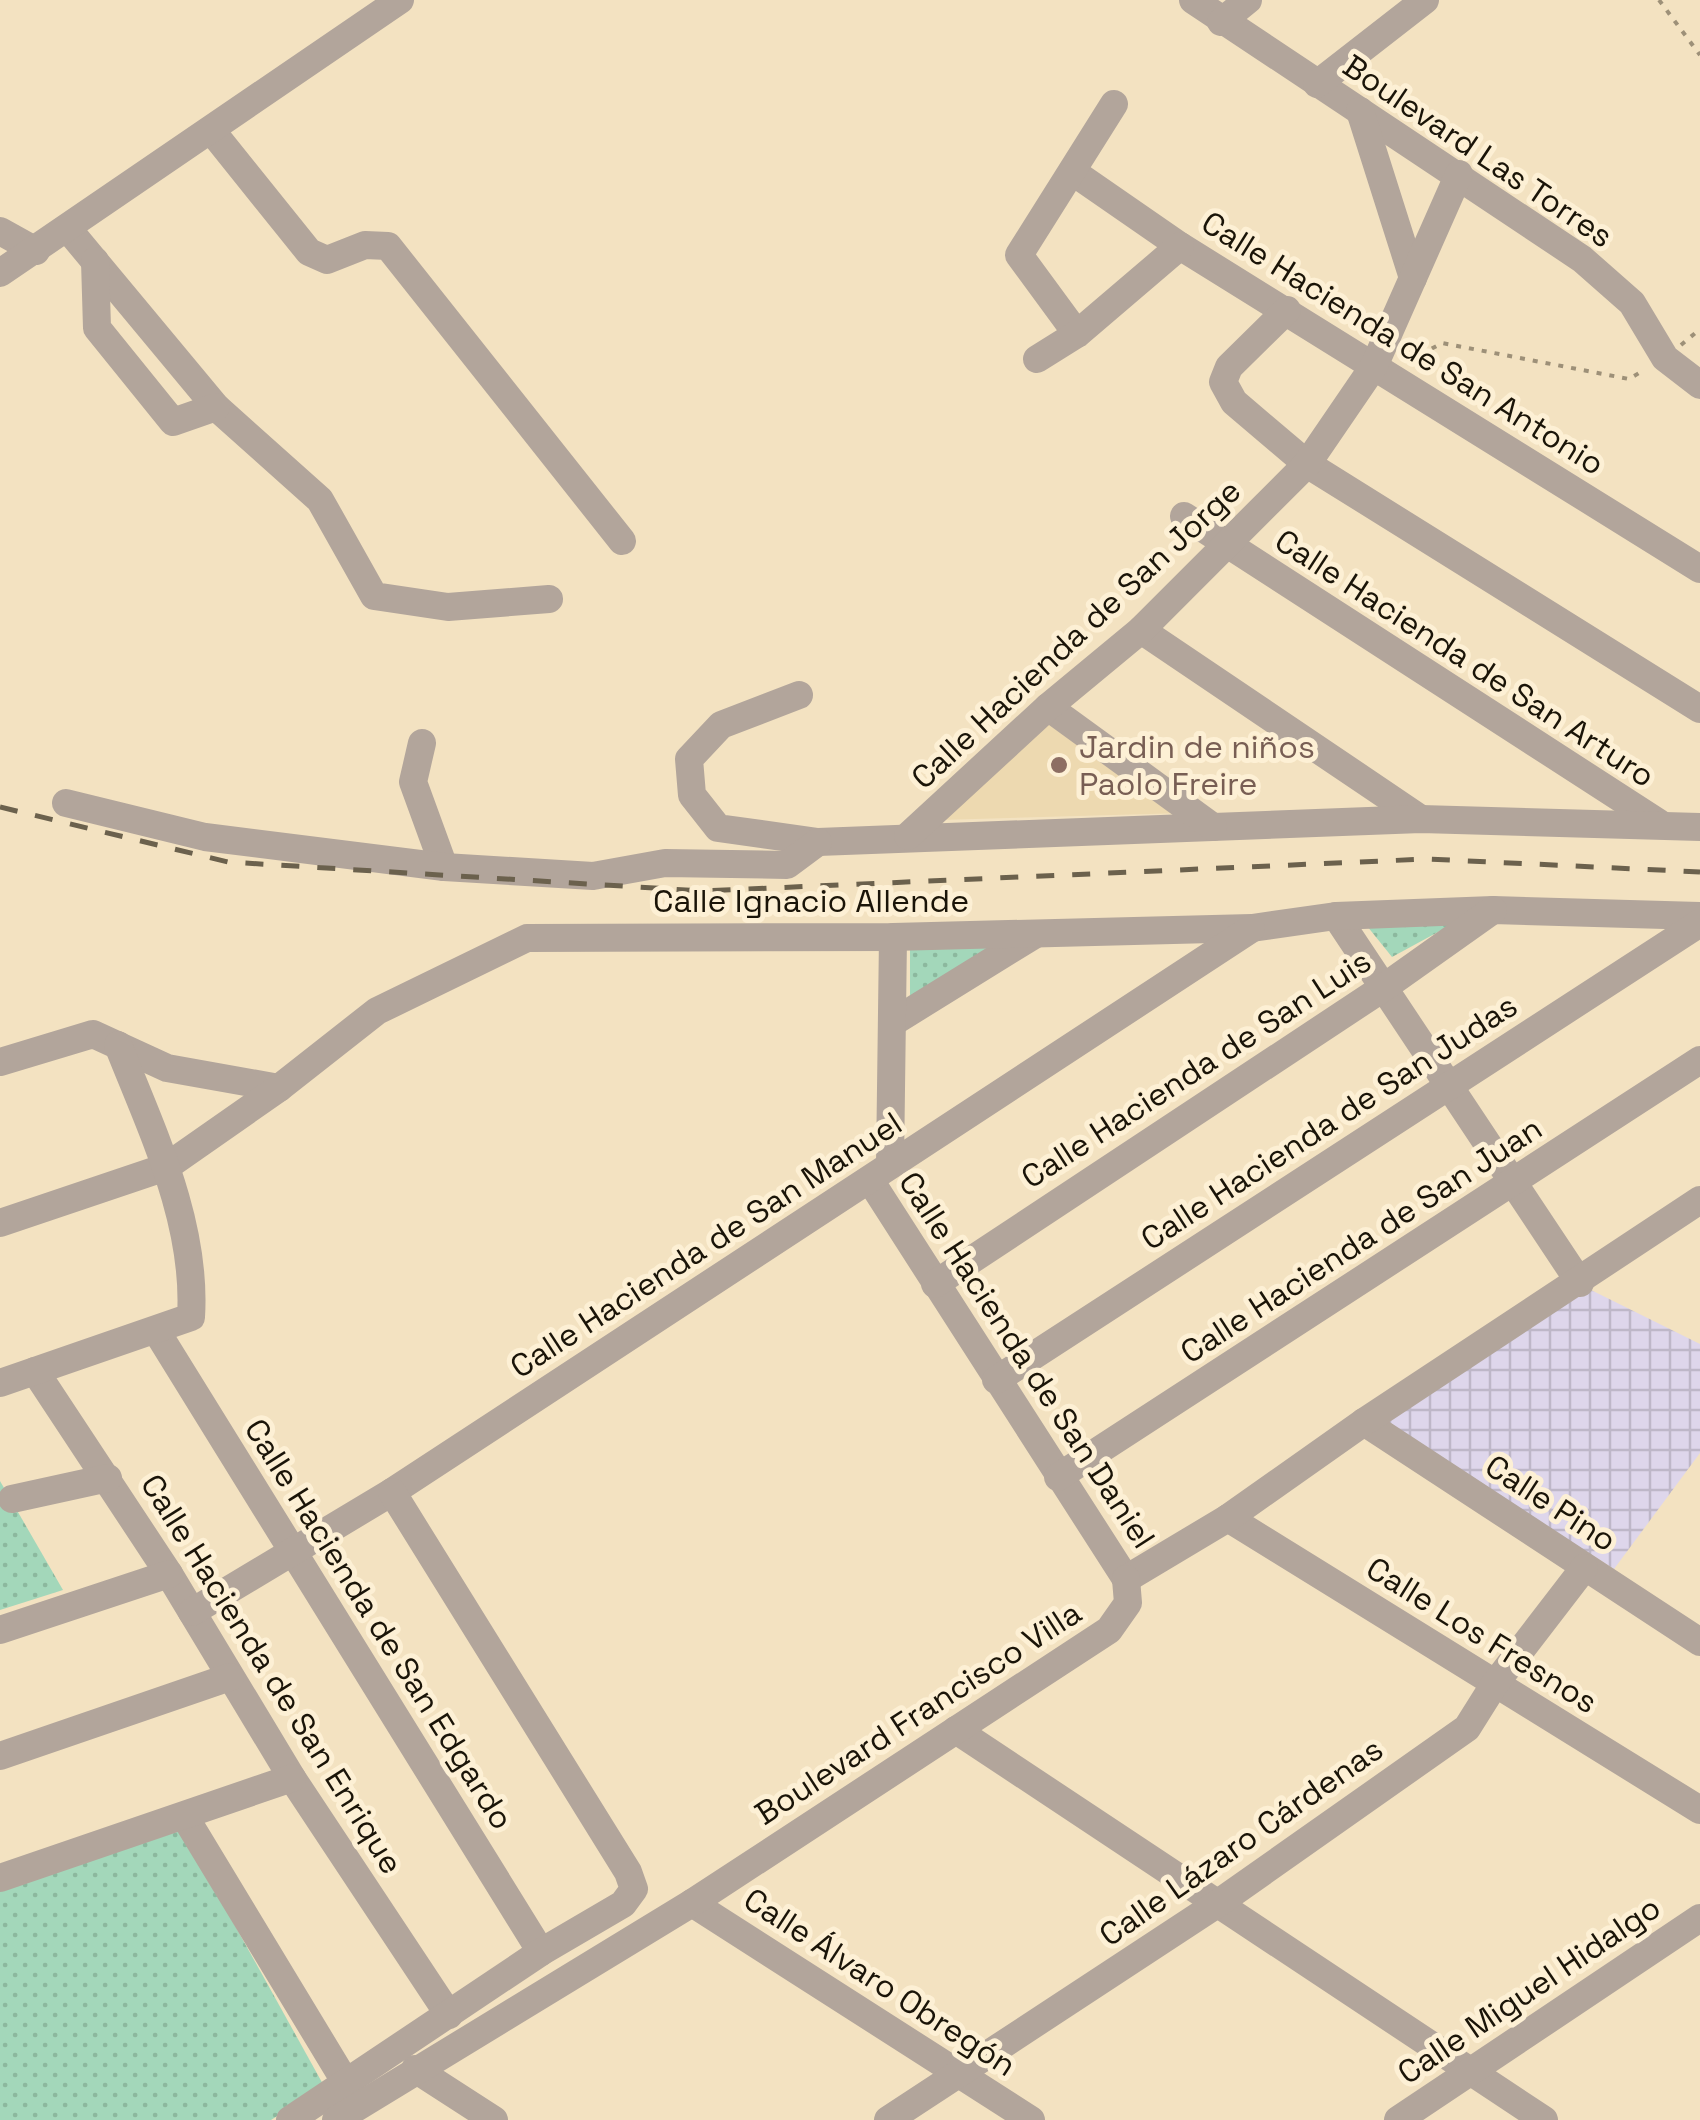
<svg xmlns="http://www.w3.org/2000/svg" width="1700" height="2120" viewBox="0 0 1700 2120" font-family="'Space Grotesk',sans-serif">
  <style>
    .built { fill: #edd9b0 }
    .industrial { fill: url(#industrial-grid) }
    .park { fill: url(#park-dots) }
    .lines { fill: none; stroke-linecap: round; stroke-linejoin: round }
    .path { stroke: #9d9078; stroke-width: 4; stroke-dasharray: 5 8; stroke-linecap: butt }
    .minor { stroke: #b2a59b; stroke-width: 28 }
    .rail { stroke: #6b614d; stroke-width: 5; stroke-dasharray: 18 18; stroke-linecap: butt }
    .education-dot { fill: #8d6e63; stroke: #fdf0d5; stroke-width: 4 }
    .labels { text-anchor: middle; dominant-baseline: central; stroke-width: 10; stroke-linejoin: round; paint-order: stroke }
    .street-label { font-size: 32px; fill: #1a1408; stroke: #fdf0d5 }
    .education-label { font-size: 32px; fill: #785e54; stroke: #fdf0d5; text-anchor: start }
  </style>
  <defs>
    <pattern id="industrial-grid" width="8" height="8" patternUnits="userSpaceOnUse" patternTransform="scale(2.5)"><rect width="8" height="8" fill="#ded6eb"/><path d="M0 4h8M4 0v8" fill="none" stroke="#beb7c8"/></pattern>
    <pattern id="park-dots" width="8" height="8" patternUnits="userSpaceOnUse" patternTransform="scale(2.5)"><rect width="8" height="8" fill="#a3d7ba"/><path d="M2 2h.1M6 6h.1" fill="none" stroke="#8cb89e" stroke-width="1.8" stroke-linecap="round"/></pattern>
  </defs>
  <rect width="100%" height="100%" fill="#f3e2c1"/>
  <!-- built -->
  <polygon class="built" points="1052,718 1185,813 940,820"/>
  <!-- industrial -->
  <polygon class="industrial" points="1587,1288 1700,1344 1700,1453 1614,1569 1384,1424"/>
  <!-- park -->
  <g class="park">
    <polygon points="1363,921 1451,925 1392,957"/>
    <polygon points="910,942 1007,942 910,997"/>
    <polygon points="0,1481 63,1590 0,1610"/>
    <polygon points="182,1830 324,2086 271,2120 0,2120 0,1891"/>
  </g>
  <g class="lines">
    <!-- path -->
    <g class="path">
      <polyline points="1659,0 1700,55"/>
      <polyline points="1681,345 1700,329"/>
      <polyline points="1409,361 1442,343 1629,379 1644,370"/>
    </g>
    <!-- minor -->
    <g class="minor">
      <polyline points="1193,0 1582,259 1632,303 1665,358 1700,385"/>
      <polyline points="1221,22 1248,0"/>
      <polyline points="1317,84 1425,0"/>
      <polyline points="1360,111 1413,278"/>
      <polyline points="211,130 309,252 327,260 365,245 388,246 622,541"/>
      <polyline points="1073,172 1180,246 1700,569"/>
      <polyline points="68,229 216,407 320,500 374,596 448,607 549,599"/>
      <polyline points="0,231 36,251"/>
      <polyline points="95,261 97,328 173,422 216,407"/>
      <polyline points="0,273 400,0"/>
      <polyline points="1287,310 1229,367 1223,382 1234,402 1307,464 1700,709"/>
      <polyline points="1077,334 1019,255 1114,104"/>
      <polyline points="1037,359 1077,334 1180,246"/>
      <polyline points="1184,516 1659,823"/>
      <polyline points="1141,630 1421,819"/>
      <polyline points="799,695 721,725 689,759 692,795 718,828 818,842 1421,819 1700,827"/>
      <polyline points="1048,707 1213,827"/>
      <polyline points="422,743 413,782 444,867"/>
      <polyline points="66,803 205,837 444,867 593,876 665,863 787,865 818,842"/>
      <polyline points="908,836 1048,707 1141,630 1307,464 1374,366 1459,174"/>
      <polyline points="1336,916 1580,1283"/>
      <polyline points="895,1021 1034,935"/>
      <polyline points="0,1062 93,1034 167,1068 279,1088"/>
      <polyline points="890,1165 893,937"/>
      <polyline points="870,1180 1126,1579"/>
      <polyline points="0,1223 166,1167 279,1088 377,1011 527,938 893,937 1252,928 1336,916 1493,910 1700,916"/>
      <polyline points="935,1284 1383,988 1493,910"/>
      <polyline points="157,1332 541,1952"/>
      <polyline points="35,1371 169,1574 292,1778 449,2015"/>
      <polyline points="996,1380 1700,923"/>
      <path d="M0 1383 191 1317C197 1223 152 1131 118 1045"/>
      <polyline points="1364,1422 1700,1642"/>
      <polyline points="1058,1477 1700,1060"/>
      <polyline points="12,1499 108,1478"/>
      <polyline points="1228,1518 1700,1810"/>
      <polyline points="1126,1579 1228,1518 1364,1422 1700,1200"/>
      <polyline points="192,1612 392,1492 1251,929"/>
      <polyline points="0,1630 169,1574"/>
      <polyline points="956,1730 1544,2120"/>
      <polyline points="0,1756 230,1677"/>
      <polyline points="185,1817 346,2083"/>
      <polyline points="0,1878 292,1778"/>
      <polyline points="692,1903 1031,2120"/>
      <polyline points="415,2069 494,2120"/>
      <polyline points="290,2120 541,1952 623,1904 634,1889 628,1872 392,1492"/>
      <polyline points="336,2120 692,1903 1109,1630 1128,1603 1126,1579"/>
      <polyline points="888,2120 1217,1904 1467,1728 1494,1685 1584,1568"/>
      <polyline points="1398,2120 1700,1918"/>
    </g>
    <!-- rail -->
    <polyline class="rail" points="0,807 228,862 703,891 1427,859 1700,872"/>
  </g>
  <!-- markers -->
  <circle class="education-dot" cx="1059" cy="765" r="10"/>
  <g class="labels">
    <!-- street labels -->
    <g class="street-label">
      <text transform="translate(1478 151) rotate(34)">Boulevard Las Torres</text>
      <text transform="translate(1403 343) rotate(32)">Calle Hacienda de San Antonio</text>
      <text transform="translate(1076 634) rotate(-43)">Calle Hacienda de San Jorge</text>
      <text transform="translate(1465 658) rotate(33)">Calle Hacienda de San Arturo</text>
      <text x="811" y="901">Calle Ignacio Allende</text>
      <text transform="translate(1196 1069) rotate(-33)">Calle Hacienda de San Luis</text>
      <text transform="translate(1329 1122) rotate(-33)">Calle Hacienda de San Judas</text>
      <text transform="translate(1361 1240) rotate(-33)">Calle Hacienda de San Juan</text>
      <text transform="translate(706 1245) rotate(-33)">Calle Hacienda de San Manuel</text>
      <text transform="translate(1027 1360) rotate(57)">Calle Hacienda de San Daniel</text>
      <text transform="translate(1551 1503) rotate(33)">Calle Pino</text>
      <text transform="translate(379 1624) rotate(58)">Calle Hacienda de San Edgardo</text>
      <text transform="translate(1482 1635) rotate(32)">Calle Los Fresnos</text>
      <text transform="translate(272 1674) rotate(58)">Calle Hacienda de San Enrique</text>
      <text transform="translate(918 1713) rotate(-33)">Boulevard Francisco Villa</text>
      <text transform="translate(1241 1842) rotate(-35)">Calle Lázaro Cárdenas</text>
      <text transform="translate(880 1982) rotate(33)">Calle Álvaro Obregón</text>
      <text transform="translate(1529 1990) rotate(-34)">Calle Miguel Hidalgo</text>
    </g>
    <!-- education labels -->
    <g class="education-label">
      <text x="1079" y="747">Jardin de niños<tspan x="1079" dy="37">Paolo Freire</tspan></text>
    </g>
  </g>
</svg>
